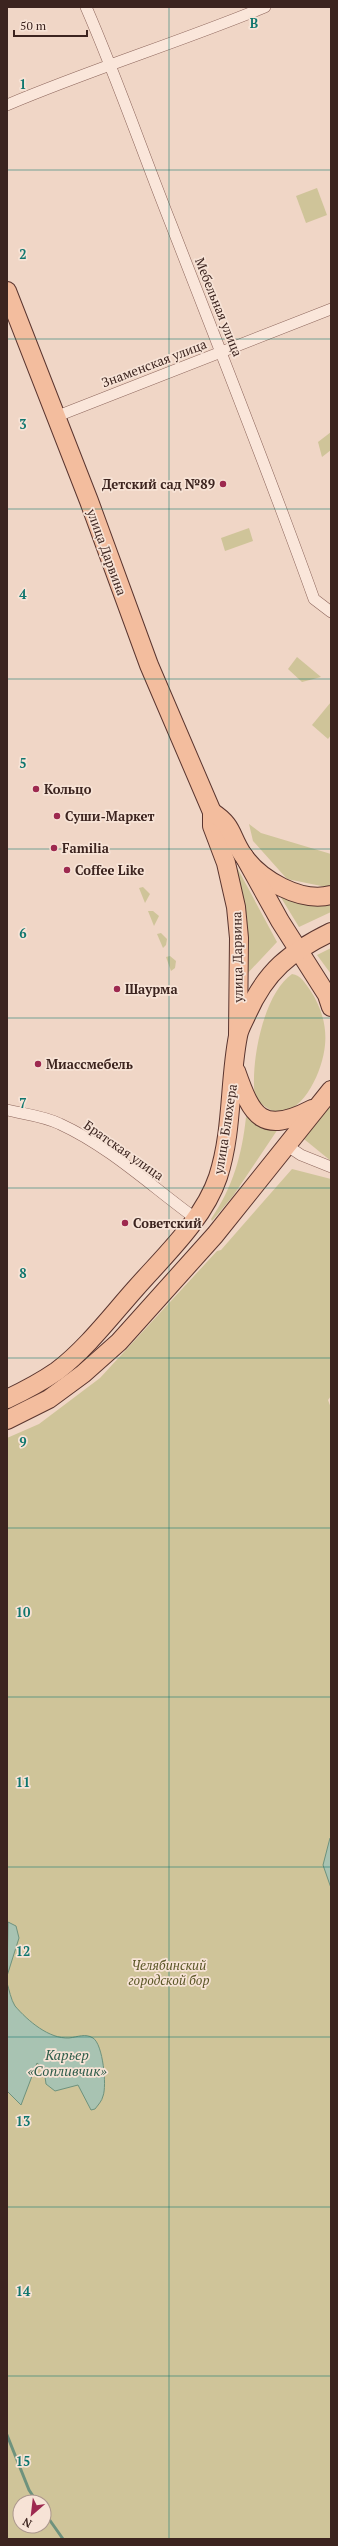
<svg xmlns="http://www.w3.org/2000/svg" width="338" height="2546" viewBox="0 0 338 2546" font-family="'PT Serif',serif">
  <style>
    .green { fill: #cfc499; fill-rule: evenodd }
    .water { fill: #a8c3b2; stroke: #6e927d }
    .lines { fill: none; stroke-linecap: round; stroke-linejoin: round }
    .stream { stroke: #6e927d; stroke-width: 3 }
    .street-casing { stroke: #8c655b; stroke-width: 12 }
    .primary-casing { stroke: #5a352f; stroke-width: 20 }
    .street { stroke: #fae6da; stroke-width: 11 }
    .primary { stroke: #f3bd9e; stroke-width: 18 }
    .grid { fill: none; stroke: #0f766e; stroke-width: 1; stroke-opacity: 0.55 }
    .poi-dot { fill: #9d294f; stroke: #f7e3d6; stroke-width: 1.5 }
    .labels { text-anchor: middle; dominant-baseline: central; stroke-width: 3.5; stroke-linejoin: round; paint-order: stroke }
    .street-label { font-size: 13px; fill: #3c241f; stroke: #f7e3d6 }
    .poi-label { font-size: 13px; font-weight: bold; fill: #3c241f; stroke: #f7e3d6; text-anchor: start }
    .park-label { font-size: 13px; font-style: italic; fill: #595525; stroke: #f7e3d6 }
    .water-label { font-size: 14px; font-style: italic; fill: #2e5c4a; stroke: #f7e3d6 }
    .grid-label { font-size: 13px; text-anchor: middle; font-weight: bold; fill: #0f766e; stroke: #f7e3d6; stroke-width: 3.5; stroke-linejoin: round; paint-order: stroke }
  </style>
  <rect width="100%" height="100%" fill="#f0d6c6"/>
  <!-- green -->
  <g class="green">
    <polygon points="317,188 327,215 306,223 296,196"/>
    <polygon points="331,432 331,450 322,457 318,442"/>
    <polygon points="249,528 253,541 225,551 221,538"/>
    <polygon points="297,657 321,677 302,682 288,669"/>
    <polygon points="331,702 331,735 328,739 312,725"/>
    <polygon points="249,824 261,833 331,854 331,888 287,879 253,841"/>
    <polygon points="233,860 277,942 245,976 247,924"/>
    <polygon points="143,887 150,894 145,903 139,888"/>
    <polygon points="280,896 309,904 331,902 331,912 299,927"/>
    <polygon points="148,911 153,911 159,916 154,926"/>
    <polygon points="161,933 167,939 166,945 163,948 157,934"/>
    <polygon points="331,948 331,974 317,955"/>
    <polygon points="170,956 176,961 175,968 171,971 166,957"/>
    <path d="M292 974C301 975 305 983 310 990 321 1006 327 1026 325 1045 322 1079 290 1140 255 1097 250 1064 263 994 292 974Z"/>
    <polygon points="331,1098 331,1161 299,1135"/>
    <path d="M246 1117 261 1125 278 1129 233 1196 212 1221 211 1219C233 1187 242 1155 246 1117Z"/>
    <path d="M292 1169 331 1179V1396L328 1400 331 1408V2539H7V1438L39 1424 100 1378 217 1251 221 1250ZM20 2502H44V2526H20Z"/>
  </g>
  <!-- water -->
  <g class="water">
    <polygon points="330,1838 331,1839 331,1888 323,1865"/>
    <polygon points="8,1922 16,1926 19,1938 7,1976"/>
    <path d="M7 1983C9 1989 11 2000 15 2006 28 2021 49 2039 69 2038 78 2037 85 2033 93 2038 103 2044 107 2086 103 2096 102 2101 98 2105 95 2109L91 2110 78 2085 55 2091 46 2084 44 2069 37 2063 21 2105 7 2091Z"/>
  </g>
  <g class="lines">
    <!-- stream -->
    <g class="stream">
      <polyline points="7,2435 29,2490 37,2502"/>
      <polyline points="44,2512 63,2539"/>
    </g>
    <!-- street casing -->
    <g class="street-casing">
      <g id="street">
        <path d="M86 7C117 78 142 151 171 224 219 348 269 473 314 599L331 612"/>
        <path d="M7 105C92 69 180 42 265 7"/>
        <polyline points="55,417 331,309"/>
        <path d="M7 1110C24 1114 44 1116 60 1124 110 1147 151 1186 195 1218"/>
        <polyline points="286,1145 301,1155 331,1167"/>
      </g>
    </g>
    <!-- primary casing -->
    <g class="primary-casing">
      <g id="primary">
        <polyline points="7,291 89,501 149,665 212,812 212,826 226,863 236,907 239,938 238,1034"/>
        <path d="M212 812C234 826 230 836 243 855 260 880 301 903 331 895"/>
        <polyline points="244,856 280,921 327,995 331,1007"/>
        <path d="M236 1071C252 1117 262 1135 312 1109"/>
        <path d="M7 1399C24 1391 41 1382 57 1371 87 1348 111 1316 136 1288 165 1255 204 1219 218 1177 233 1131 229 1082 238 1036 239 1029 244 1021 247 1014 266 971 290 952 331 932"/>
        <polyline points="7,1420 49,1399 83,1374 119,1342 215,1235 331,1090"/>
      </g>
    </g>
    <!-- street -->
    <use href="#street" class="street"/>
    <!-- primary -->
    <use href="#primary" class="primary"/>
  </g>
  <!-- grid -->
  <path class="grid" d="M169 7V2539M7 170H331M7 339H331M7 509H331M7 679H331M7 849H331M7 1018H331M7 1188H331M7 1358H331M7 1528H331M7 1697H331M7 1867H331M7 2037H331M7 2207H331M7 2376H331"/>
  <!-- markers -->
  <g class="poi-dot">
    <circle cx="223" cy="484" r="4"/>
    <circle cx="36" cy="789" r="4"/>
    <circle cx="57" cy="816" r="4"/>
    <circle cx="54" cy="848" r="4"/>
    <circle cx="67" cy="870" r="4"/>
    <circle cx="117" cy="989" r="4"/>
    <circle cx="38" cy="1064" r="4"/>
    <circle cx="125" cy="1223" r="4"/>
  </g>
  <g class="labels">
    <!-- street labels -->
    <g class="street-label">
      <text transform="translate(219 307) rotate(68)">Мебельная улица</text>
      <text transform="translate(154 363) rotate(-21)">Знаменская улица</text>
      <text transform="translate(107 552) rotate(70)">улица Дарвина</text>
      <text transform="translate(237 957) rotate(-91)">улица Дарвина</text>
      <text transform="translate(225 1129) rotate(-81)">улица Блюхера</text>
      <text transform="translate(124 1150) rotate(35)">Братская улица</text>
    </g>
    <!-- poi labels -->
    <g class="poi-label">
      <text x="215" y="484" text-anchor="end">Детский сад №89</text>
      <text x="44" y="789">Кольцо</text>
      <text x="65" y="816">Суши-Маркет</text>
      <text x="62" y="848">Familia</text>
      <text x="75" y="870">Coffee Like</text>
      <text x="125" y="989">Шаурма</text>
      <text x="46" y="1064">Миассмебель</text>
      <text x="133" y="1223">Советский</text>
    </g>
    <!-- park labels -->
    <g class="park-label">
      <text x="169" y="1965">Челябинский<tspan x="169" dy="15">городской бор</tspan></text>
    </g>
    <!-- water labels -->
    <g class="water-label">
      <text x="67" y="2054">Карьер<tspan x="67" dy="16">«Сопливчик»</tspan></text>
    </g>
  </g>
  <g class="grid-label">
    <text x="254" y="28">B</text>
    <text x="23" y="89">1</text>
    <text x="23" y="259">2</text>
    <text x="23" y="429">3</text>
    <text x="23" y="599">4</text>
    <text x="23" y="768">5</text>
    <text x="23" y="938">6</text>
    <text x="23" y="1108">7</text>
    <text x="23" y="1278">8</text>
    <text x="23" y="1447">9</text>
    <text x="23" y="1617">10</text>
    <text x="23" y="1787">11</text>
    <text x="23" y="1956">12</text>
    <text x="23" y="2126">13</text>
    <text x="23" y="2296">14</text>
    <text x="23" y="2466">15</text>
  </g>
  <!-- border -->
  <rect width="338" height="2546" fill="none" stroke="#3c241f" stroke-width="16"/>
  <!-- north arrow -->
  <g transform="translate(32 2514) rotate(208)"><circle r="19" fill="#f7e3d6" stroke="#ac978d"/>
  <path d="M0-3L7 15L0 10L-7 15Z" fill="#9d294f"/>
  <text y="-6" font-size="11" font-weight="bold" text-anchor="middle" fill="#3c241f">N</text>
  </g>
  <!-- scale -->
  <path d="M14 30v6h73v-6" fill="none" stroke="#3c241f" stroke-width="2"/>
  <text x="20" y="30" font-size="12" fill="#3c241f" stroke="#f7e3d6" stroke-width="3" paint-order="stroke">50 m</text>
</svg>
